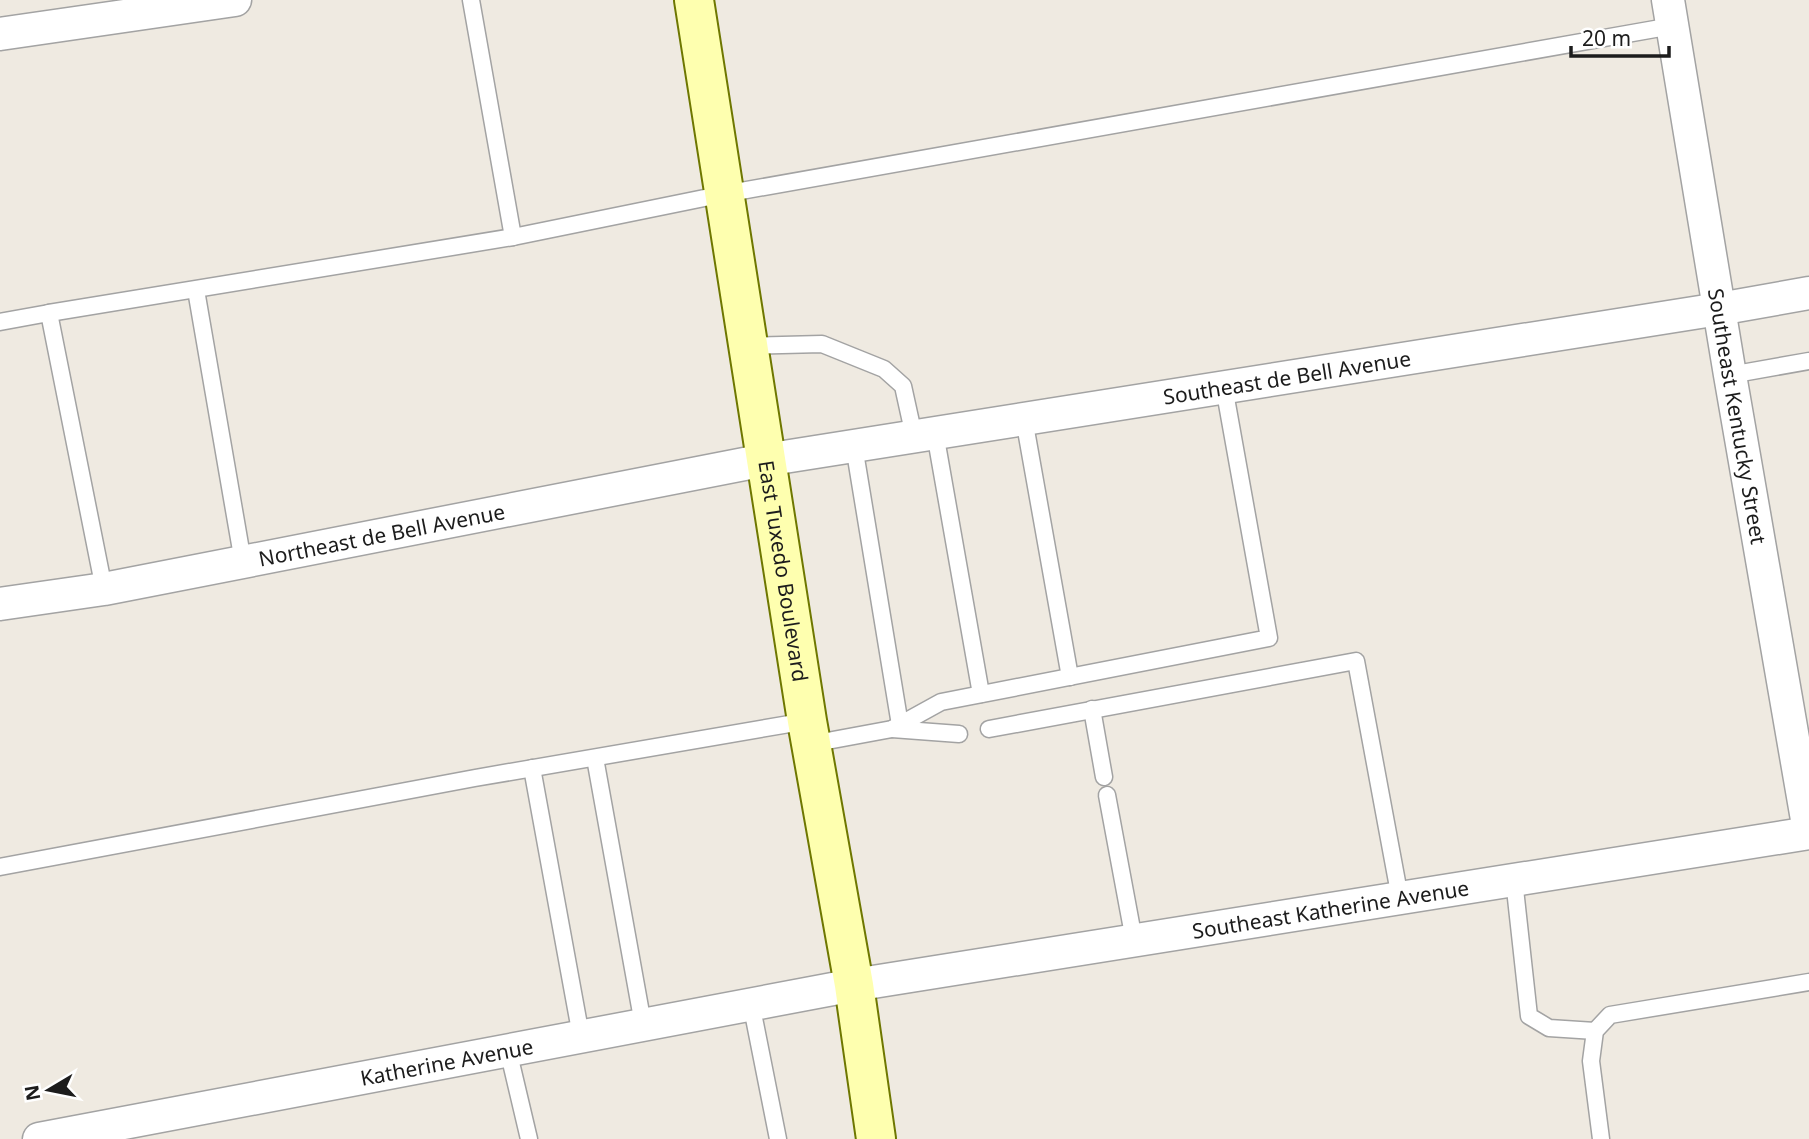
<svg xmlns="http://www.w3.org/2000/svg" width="1809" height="1139" viewBox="0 0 1809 1139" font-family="'Noto Sans',sans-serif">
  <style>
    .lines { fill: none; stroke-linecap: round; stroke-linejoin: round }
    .lane-casing { stroke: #a3a3a3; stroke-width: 19 }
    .street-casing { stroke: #a3a3a3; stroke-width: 35 }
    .secondary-casing { stroke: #6e7700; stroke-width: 42 }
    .lane { stroke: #fff; stroke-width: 16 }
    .street { stroke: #fff; stroke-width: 32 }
    .secondary { stroke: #feffaf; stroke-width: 38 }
    .labels { text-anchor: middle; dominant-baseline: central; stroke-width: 7; stroke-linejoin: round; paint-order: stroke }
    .street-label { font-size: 21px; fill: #1c1c1c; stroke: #fff }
  </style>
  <rect width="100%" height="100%" fill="#efeae1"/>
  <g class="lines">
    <!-- lane casing -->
    <g class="lane-casing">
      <g id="lane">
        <polyline points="471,0 513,237"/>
        <polyline points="196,290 243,562"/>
        <polyline points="49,313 513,237 724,194 1672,26"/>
        <polyline points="0,322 49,313 104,589"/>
        <polyline points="747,346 822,344 884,369 903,386 914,436"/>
        <polyline points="1730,375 1809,361"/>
        <polyline points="1024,419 1070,677"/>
        <polyline points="935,433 981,694"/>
        <polyline points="854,446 900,725"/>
        <polyline points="1092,709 1104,777"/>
        <polyline points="892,729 959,734"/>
        <polyline points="989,729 1356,661 1400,898"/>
        <polyline points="811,744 892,729 941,702 1269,638 1224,387"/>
        <polyline points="595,758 643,1024"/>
        <polyline points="532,768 581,1036"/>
        <polyline points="1107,795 1134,940"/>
        <polyline points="0,867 475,778 807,721"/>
        <polyline points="1514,880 1529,1016 1549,1028 1595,1031"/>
        <polyline points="751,1003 778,1139"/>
        <polyline points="508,1050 529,1139"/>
        <polyline points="1601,1139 1591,1061 1595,1031 1610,1015 1809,982"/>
      </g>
    </g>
    <!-- street casing -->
    <g class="street-casing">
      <g id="street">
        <path id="s1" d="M1668 0 1730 375 1809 831"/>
        <polyline points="0,34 235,0"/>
        <path id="s2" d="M0 604 104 589 765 460 1719 309 1809 293"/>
        <path id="s3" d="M39 1139 854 985 1809 833"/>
      </g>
    </g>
    <!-- secondary casing -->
    <g class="secondary-casing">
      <g id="secondary">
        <path id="s4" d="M694 0 807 721 854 985 876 1139"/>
      </g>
    </g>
    <!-- lane -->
    <use href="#lane" class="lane"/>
    <!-- street -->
    <use href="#street" class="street"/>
    <!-- secondary -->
    <use href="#secondary" class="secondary"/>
  </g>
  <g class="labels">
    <!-- street labels -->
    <g class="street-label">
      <text stroke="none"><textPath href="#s2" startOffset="1307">Southeast de Bell Avenue</textPath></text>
      <text stroke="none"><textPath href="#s1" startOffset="422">Southeast Kentucky Street</textPath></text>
      <text stroke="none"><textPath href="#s2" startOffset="388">Northeast de Bell Avenue</textPath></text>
      <text stroke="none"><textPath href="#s4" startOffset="578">East Tuxedo Boulevard</textPath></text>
      <text stroke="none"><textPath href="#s3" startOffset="1312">Southeast Katherine Avenue</textPath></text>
      <text stroke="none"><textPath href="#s3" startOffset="415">Katherine Avenue</textPath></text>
    </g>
  </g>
  <!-- north arrow -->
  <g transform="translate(49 1090) rotate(260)" stroke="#ffffff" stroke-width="5" paint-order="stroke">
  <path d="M0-5L12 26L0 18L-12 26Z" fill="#1c1c1c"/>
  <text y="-10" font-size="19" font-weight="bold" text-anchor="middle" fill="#1c1c1c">N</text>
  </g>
  <!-- scale -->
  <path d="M1571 46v10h98v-10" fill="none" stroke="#1c1c1c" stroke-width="3.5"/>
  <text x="1582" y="46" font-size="21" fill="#1c1c1c" stroke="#ffffff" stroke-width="5" paint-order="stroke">20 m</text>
</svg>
